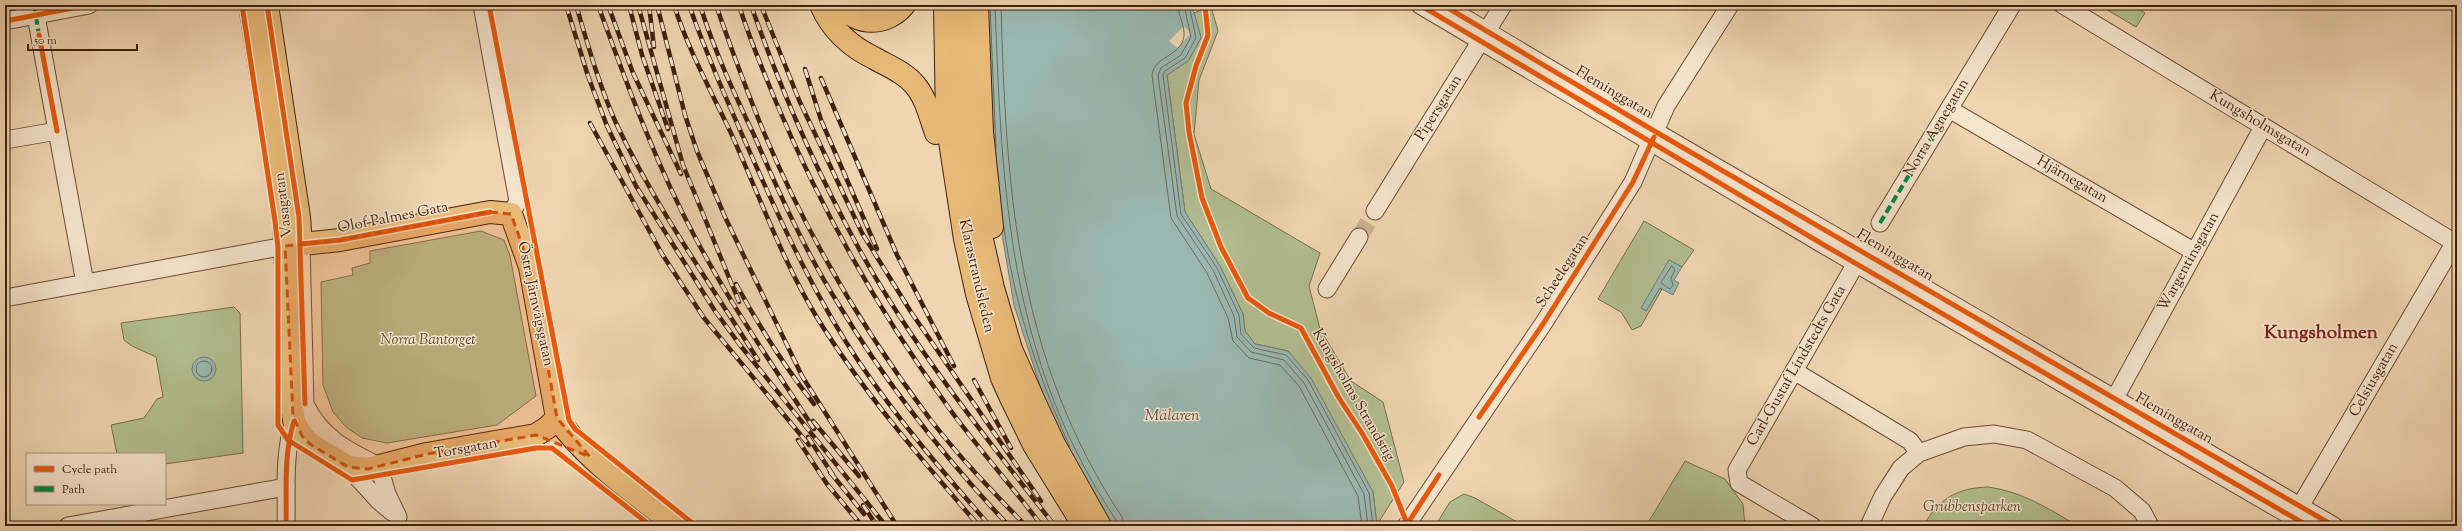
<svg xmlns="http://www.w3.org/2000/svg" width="2462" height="531" viewBox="0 0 2462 531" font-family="'Sorts Mill Goudy',serif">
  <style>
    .green { fill: #b2be91; stroke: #796e4e }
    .water { fill: #9ab8b1; stroke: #767b6f }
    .pier { fill: #efd5b1 }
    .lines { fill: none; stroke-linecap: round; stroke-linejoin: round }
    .shore { stroke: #6d6c5e; stroke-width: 1 }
    .minor-tunnel { stroke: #ccb190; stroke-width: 17; stroke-dasharray: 17 8; stroke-linecap: butt }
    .minor-casing { stroke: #6c4c35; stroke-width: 19 }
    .major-casing { stroke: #401f0c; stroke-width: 24 }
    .highway-casing { stroke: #401f0c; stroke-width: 24 }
    .minor { stroke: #f5e4cc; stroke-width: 17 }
    .major { stroke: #e8ba78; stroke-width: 22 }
    .highway { stroke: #e8ba78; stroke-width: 22 }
    .rail-casing { stroke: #401f0c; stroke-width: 4.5 }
    .rail { stroke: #f5e4cc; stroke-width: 3; stroke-dasharray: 9; stroke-linecap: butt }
    .quiet { stroke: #00873e; stroke-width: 4; stroke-dasharray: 8 4; stroke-linecap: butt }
    .cycleway-casing { stroke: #f5e4cc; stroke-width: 8 }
    .cycleway { stroke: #e8590c; stroke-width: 5 }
    .marked { fill: #cf500c; fill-opacity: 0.2; stroke: #cf500c; stroke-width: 3; stroke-dasharray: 8 5; stroke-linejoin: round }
    .labels { text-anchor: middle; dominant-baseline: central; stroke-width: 3; stroke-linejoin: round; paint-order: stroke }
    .street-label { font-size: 15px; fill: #401f0c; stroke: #f5e4cc }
    .park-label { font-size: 15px; font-style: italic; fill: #5c472d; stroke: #f5e4cc }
    .water-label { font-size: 16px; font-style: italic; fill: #5b4d3e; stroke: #f5e4cc }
    .district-label { font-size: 19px; font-weight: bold; fill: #7a1f14; stroke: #f5e4cc }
  </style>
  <rect width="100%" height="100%" fill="#efd5b1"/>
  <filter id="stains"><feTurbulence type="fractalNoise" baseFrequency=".005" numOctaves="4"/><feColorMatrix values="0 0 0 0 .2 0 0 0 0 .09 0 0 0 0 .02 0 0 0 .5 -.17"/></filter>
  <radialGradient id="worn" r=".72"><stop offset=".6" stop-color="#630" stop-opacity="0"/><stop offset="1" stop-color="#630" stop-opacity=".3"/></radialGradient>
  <!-- green -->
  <g class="green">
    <polygon points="2099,5 2138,5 2137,8 2145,13 2136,27"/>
    <polygon points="1211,6 1218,31 1199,80 1194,134 1211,189 1320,253 1309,286 1320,329 1351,381 1383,402 1404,482 1377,525 1373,492 1334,422 1288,351 1255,344 1245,331 1243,314 1220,266 1185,212 1167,75 1188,61 1201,38 1194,13"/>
    <polygon points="1644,221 1694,250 1682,267 1669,260 1646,311 1660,288 1662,289 1641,326 1632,330 1621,312 1598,299"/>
    <polygon points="481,231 504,240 510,256 536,396 497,425 387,443 362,438 346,427 333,412 323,385 321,282 353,275 352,268 370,263 370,251"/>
    <polygon points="234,307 240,313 243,453 165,464 165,454 117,454 111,425 144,418 157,399 163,397 156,357 132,346 124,340 121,323"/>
    <polygon points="1685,461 1725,479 1743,504 1745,526 1646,526"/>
    <path d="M1988 487C2023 492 2047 508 2078 526H1923C1939 499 1956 488 1988 487Z"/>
    <polygon points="1464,494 1475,498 1524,526 1435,526 1450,502"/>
  </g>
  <!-- water -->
  <g class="water">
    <polygon points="986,5 1192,5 1201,38 1188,61 1167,75 1185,212 1220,266 1243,314 1245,331 1255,344 1288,351 1311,378 1373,492 1377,526 1110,526 1069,457 1044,398 1014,305 996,198"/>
    <polygon points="1669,260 1682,267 1674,280 1679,283 1673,295 1660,288 1646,311 1641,308"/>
    <circle cx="204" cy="369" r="12"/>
  </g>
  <!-- pier -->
  <polygon class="pier" points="1184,26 1191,33 1177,48 1169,41"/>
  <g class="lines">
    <!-- shore -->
    <g class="shore">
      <polyline points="990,5 996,148"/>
      <path d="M995 5C1002 192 1008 358 1116 520L1118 526"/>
      <path d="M1001 5C1006 190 1016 357 1122 517L1124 526"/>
      <path d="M1178 5C1178 15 1185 26 1184 36 1182 56 1154 56 1152 75L1171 218 1207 273 1228 318 1233 341 1249 358 1280 365 1299 386 1358 496 1362 526"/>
      <polyline points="1184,5 1191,37 1181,55 1161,68 1158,75 1177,216 1213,270 1234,316 1237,337 1251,352 1284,360 1304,383 1364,494 1368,526"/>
      <polyline points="1189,5 1196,38 1185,58 1165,71 1163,75 1181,214 1217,268 1239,315 1241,334 1254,348 1286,355 1308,380 1369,493 1373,526"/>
      <path d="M1004 227C1014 304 1038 376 1070 447"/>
      <polygon points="1672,266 1675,270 1671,278 1673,285 1670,289 1661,283"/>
      <circle cx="204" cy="369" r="8"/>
    </g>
    <!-- minor-tunnel -->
    <polyline class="minor-tunnel" points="1359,237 1375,211"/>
    <!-- minor casing -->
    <g class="minor-casing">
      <g id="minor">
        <polyline points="34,5 85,283"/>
        <polyline points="482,5 518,201 511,214"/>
        <polyline points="1420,5 1824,245 2308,526"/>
        <polyline points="1443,5 1656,132 2334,526"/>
        <polyline points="2063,5 2457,244"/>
        <polyline points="5,21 89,5"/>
        <polyline points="1949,109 2195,252"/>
        <polyline points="5,140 57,131"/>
        <polyline points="1375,211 1503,5"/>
        <polyline points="1880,223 2012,5"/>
        <path d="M301 244 305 404C320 437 348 451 379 466L387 494 398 517"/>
        <polyline points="1327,289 1359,237"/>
        <polyline points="5,298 285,246"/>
        <polyline points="1794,371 1910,441 1919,453"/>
        <polyline points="2115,398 2263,127"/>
        <polyline points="348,467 379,501 392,512"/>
        <polyline points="2295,515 2455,242"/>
        <polyline points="68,526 286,487"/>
        <path d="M286 526C287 489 283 457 294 421"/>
        <polyline points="1406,526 1543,324 1633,182 1666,106 1730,5"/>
        <polyline points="1812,526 1739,483 1737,470 1862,253"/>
        <polyline points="1869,526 1883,496 1901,468 1919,453 1964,437 1994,434 2027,440 2115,488 2142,511 2150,526"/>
      </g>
    </g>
    <!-- major casing -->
    <g class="major-casing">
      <g id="major">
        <polyline points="250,5 284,219 292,405 294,421 302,436 310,444 348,467 368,469 427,454 536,435 548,427 557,418"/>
        <polyline points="267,5 299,217 301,244"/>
        <path d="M285 246 340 240 490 212 511 214 530 267 557 418C588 462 634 492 676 526"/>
      </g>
    </g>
    <!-- highway casing -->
    <g class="highway-casing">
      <g id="highway">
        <path d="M821 5C832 30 849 46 874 58 888 66 904 72 915 85 926 98 930 116 936 133"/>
        <path d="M841 5C857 27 888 25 904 5"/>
        <polyline points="945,5 947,122 965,239 977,294 1002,378 1011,398 1034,445 1084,526"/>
        <polyline points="961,5 963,120 972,196 993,288 1011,349 1034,401 1054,444 1100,526"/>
        <polyline points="977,5 982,132 992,227"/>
      </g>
    </g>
    <!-- minor -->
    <use href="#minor" class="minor"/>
    <!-- major -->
    <use href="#major" class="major"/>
    <!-- highway -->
    <use href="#highway" class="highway"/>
    <!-- rail casing -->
    <g class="rail-casing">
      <g id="rail">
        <polyline points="566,5 588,76 607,126 636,186 715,311 740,345 886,526"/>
        <path d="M576 5C588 45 599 85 616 123 655 206 709 282 758 360"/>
        <path d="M598 5C627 84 656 165 696 239 731 305 774 367 814 429"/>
        <polyline points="608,5 633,73 681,174"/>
        <polyline points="629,5 642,55 668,129"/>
        <polyline points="638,5 683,165 739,302"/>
        <polyline points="649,5 654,47"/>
        <polyline points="657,5 685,115 697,151 725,217 802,376 897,526"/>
        <path d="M674 5C688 49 710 89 730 131 758 192 781 258 816 316 863 392 921 459 979 526"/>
        <path d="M689 5C709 61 733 114 757 168 787 235 818 301 859 362 899 421 944 473 990 526"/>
        <path d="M700 5C714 50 734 93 754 135 779 193 805 251 839 305 887 385 945 458 1009 526"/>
        <path d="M716 5C731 48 747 92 765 135 807 235 864 331 930 419 959 457 993 492 1026 526"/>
        <path d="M739 5C749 38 763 70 776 102 821 209 878 310 946 404 976 446 1011 485 1042 526"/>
        <path d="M751 5C780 88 816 170 858 247 913 347 985 437 1055 526"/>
        <polyline points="761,5 799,100 862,233 911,312 1041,501"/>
        <polyline points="805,69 821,120 877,249"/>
        <polyline points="821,78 897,255 954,366"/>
        <polyline points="590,123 662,254 704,318 809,445"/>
        <path d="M736 284C759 326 784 366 814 404"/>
        <polyline points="974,380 1011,448"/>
        <polyline points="813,421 859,476"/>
        <polyline points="808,437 833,475"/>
        <polyline points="798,440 827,484 862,526"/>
        <polyline points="830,472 864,514"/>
        <polyline points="863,505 877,526"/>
      </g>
    </g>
    <!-- rail -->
    <use href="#rail" class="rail"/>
    <!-- quiet -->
    <g class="quiet">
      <polyline points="34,5 39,35"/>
      <polyline points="1880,223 1949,109"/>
    </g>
    <!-- cycleway casing -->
    <g class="cycleway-casing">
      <g id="cycleway">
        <polyline points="242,5 275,221 278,247 278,425 288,440 352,480 536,448 552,448 651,526"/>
        <polyline points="267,5 299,217 305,404"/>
        <polyline points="489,5 569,420 575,429 696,526"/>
        <polyline points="1205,5 1208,35 1196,66 1186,103 1189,132 1202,198 1221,247 1248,298 1269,313 1301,328 1339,398 1362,433 1392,486 1408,526"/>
        <polyline points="1420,5 1824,245 2308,526"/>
        <polyline points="1443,5 1656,132 2334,526"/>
        <polyline points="5,21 89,5"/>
        <polyline points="39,35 57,131"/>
        <polyline points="301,244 340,240 490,212"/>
        <polyline points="1479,417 1543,324 1633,182 1654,137"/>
        <path d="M286 526C287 489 283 457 294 421"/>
        <polyline points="1406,526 1439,475"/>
      </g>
    </g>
    <!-- cycleway -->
    <use href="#cycleway" class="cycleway"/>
  </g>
  <!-- marked area -->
  <path class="marked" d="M490 212 511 214 530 267 557 418 590 457 536 435 427 454 368 469 348 467 310 444 302 436 293 416 285 246 340 240Z"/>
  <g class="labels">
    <!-- street labels -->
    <g class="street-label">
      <text transform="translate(1614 93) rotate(31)">Fleminggatan</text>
      <text transform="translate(1439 108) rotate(-58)">Pipersgatan</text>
      <text transform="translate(2260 124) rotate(31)">Kungsholmsgatan</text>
      <text transform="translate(1937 128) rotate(-59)">Norra Agnegatan</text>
      <text transform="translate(2072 180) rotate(30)">Hjärnegatan</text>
      <text transform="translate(284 205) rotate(-97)">Vasagatan</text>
      <text transform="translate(393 218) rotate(-11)">Olof Palmes Gata</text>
      <text transform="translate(1895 256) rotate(31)">Fleminggatan</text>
      <text transform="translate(2189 262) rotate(-61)">Wargentinsgatan</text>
      <text transform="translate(1563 271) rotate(-57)">Scheelegatan</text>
      <text transform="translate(976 276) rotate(77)">Klarastrandsleden</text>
      <text transform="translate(535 304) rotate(78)">Östra Järnvägsgatan</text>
      <text transform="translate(1797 366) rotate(-60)">Carl-Gustaf Lindstedts Gata</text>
      <text transform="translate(2374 380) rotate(-60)">Celsiusgatan</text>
      <text transform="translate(1353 395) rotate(60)">Kungsholms Strandstig</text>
      <text transform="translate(2174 419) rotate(30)">Fleminggatan</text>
      <text transform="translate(466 449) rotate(-10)">Torsgatan</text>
    </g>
    <!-- park labels -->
    <g class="park-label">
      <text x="428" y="340">Norra Bantorget</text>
      <text x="1972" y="507">Grubbensparken</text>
    </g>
    <!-- water labels -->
    <g class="water-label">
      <text x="1172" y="416">Mälaren</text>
    </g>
    <!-- district labels -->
    <g class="district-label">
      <text x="2321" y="333">Kungsholmen</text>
    </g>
  </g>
  <!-- margin -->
  <rect width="2462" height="531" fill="none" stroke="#efd5b1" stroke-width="20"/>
  <rect x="6" y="6" width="2450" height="519" fill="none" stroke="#401f0c" stroke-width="2"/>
  <rect x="10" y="10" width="2442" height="511" fill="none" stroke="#401f0c"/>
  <!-- legend -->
  <rect x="26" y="453" width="140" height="52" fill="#f5e4cc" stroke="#ad957f"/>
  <rect x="34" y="466" width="20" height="6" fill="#e8590c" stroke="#ad957f"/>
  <text x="62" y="473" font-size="12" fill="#401f0c">Cycle path</text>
  <rect x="34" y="486" width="20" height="6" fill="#00873e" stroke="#ad957f"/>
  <text x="62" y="493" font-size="12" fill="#401f0c">Path</text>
  <!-- scale -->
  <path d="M28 44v6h109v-6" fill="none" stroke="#401f0c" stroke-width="2"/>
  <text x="34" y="44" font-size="12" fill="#401f0c" stroke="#f5e4cc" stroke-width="3" paint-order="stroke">50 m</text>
  <rect width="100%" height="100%" filter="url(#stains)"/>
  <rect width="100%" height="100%" fill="url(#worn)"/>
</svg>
